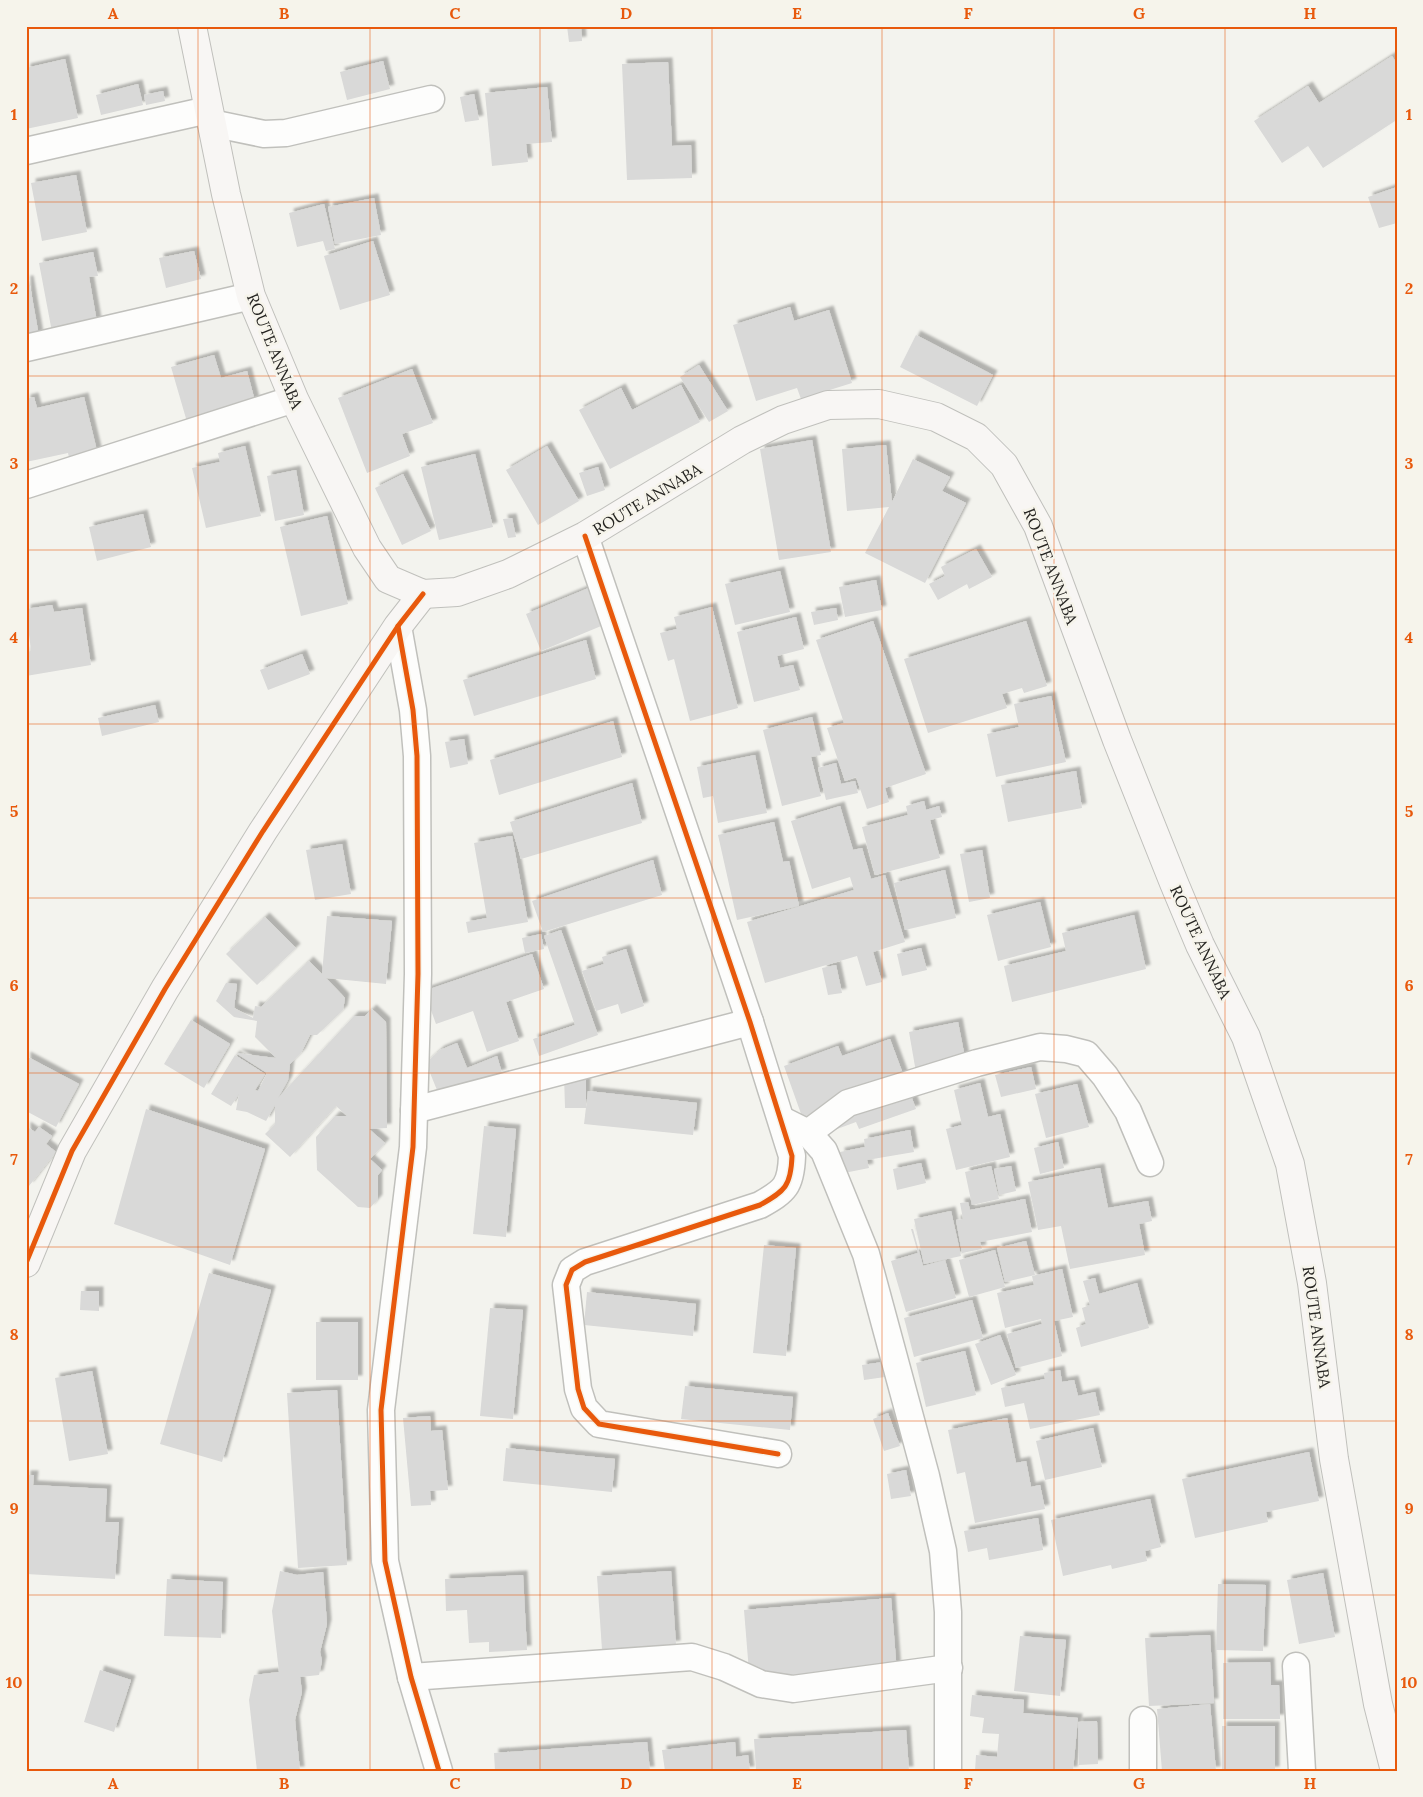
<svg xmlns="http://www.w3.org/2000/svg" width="1423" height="1797" viewBox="0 0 1423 1797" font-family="Lora,serif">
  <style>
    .building { fill: #d9d9d8; filter: url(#shadow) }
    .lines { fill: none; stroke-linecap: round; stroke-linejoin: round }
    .street-casing { stroke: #c0c0bc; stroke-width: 29 }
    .secondary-casing { stroke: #c0c0bc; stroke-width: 30 }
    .street { stroke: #fdfdfc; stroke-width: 26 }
    .secondary { stroke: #f8f6f4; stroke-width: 28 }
    .cycleway-casing { stroke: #f6f4eb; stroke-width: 8 }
    .cycleway { stroke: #e8590c; stroke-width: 5 }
    .grid { fill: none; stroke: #e8590c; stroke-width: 1; stroke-opacity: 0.55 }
    .labels { text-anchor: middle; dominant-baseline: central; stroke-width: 5; stroke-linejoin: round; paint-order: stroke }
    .street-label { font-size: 16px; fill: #252421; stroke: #f6f4eb }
    .neatline { fill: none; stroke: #e8590c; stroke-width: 2 }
    .grid-label { font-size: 16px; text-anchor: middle; font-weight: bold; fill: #e8590c }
  </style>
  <defs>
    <filter id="shadow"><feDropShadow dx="4.5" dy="-4.5" stdDeviation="1" flood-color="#0004"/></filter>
  </defs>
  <rect width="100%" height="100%" fill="#f3f3ee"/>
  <!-- building -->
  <g class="building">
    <polygon points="567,26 581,26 582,41 569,42"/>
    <polygon points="1392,56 1397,64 1397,124 1395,121 1323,168 1308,146 1282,163 1254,121 1308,86 1319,103"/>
    <polygon points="65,59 78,118 26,129 26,68"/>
    <polygon points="383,61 390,89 347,100 340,72"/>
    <polygon points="668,62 672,146 691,145 692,178 627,180 622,64"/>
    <polygon points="138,84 143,105 101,115 96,95"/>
    <polygon points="547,87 552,142 526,144 528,162 492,166 485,93"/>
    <polygon points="163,91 165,101 146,105 144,95"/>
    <polygon points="474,94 479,120 465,122 460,97"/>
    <polygon points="76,175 87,232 42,241 31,183"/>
    <polygon points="1397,187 1397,223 1379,228 1368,197"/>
    <polygon points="374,198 381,235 335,244 328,207"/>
    <polygon points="324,204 335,249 326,251 323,241 297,247 289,213"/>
    <polygon points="373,241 390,295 340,310 324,256"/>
    <polygon points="194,251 201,279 166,288 159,258"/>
    <polygon points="93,252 98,276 89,277 100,339 55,348 39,263"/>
    <polygon points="26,280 29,280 40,342 26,345"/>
    <polygon points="790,307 794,321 829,310 852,383 801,399 797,388 756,401 733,325"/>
    <polygon points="916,335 993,375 977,406 900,367"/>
    <polygon points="214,355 221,378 247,371 260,420 192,439 171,367"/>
    <polygon points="699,365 728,411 709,422 680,377"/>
    <polygon points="412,369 433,423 402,434 410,456 367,473 338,398"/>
    <polygon points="681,385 700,422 610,469 579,410 621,388 632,410"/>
    <polygon points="34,397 37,408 84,397 98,455 70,462 68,453 26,462 26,399"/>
    <polygon points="812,440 831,552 779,560 760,449"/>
    <polygon points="886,445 892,502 913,459 950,477 942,491 966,503 925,583 865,553 889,507 847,511 842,449"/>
    <polygon points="245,446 261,516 206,528 192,468 220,462 218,453"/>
    <polygon points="547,446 579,501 538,525 506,470"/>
    <polygon points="475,454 493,527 439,540 421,467"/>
    <polygon points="598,467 605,490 587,496 579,473"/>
    <polygon points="296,470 304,515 275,521 267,476"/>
    <polygon points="403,474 431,531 402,545 375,488"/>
    <polygon points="143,514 151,547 97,561 89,527"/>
    <polygon points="327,516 348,604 301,616 280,527"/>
    <polygon points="512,518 516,537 508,538 503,519"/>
    <polygon points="976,549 992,577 969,589 967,584 938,600 929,584 945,576 941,567"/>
    <polygon points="780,571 790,612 735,625 725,584"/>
    <polygon points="876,580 882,610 845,617 839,587"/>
    <polygon points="591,587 606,624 541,651 526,614"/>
    <polygon points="52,605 54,612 82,608 91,665 26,676 26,652 31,651 26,609"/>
    <polygon points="712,607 738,708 690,721 674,659 668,661 660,633 677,629 674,617"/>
    <polygon points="836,608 838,620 814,625 811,612"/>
    <polygon points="796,617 804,649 777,656 780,668 793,665 800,690 754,702 737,632"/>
    <polygon points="873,621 926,774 885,788 889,802 867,809 856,777 845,781 827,728 844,723 816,640"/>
    <polygon points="1026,621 1047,686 1024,693 1022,688 1002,694 1007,708 928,733 904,659"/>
    <polygon points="586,640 596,679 474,716 463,680"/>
    <polygon points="302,654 310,674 268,690 260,670"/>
    <polygon points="1051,696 1066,762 996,777 987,734 1019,727 1014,704"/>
    <polygon points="155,705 159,722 102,736 98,718"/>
    <polygon points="812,717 821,755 811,757 821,796 782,806 763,730"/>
    <polygon points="613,721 622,757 499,795 490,760"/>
    <polygon points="464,739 468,764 450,768 445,742"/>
    <polygon points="755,755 767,813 718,823 713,796 703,798 697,767"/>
    <polygon points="836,763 841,784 855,781 858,793 826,800 818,768"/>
    <polygon points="1076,771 1082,808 1008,822 1001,785"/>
    <polygon points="632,783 642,823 521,859 510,822"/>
    <polygon points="924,801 926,810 939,806 942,817 930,820 940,858 875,875 862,827 908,815 906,806"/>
    <polygon points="840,806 853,850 862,848 871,879 885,875 905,942 873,952 882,982 866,986 857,956 765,983 747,922 854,890 850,877 812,889 791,821"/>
    <polygon points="774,822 783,862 789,861 799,906 737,920 718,835"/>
    <polygon points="512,836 528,922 468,933 466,922 487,918 474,843"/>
    <polygon points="342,844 351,894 315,900 306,850"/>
    <polygon points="982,850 990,898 969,902 960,854"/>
    <polygon points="653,860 662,895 543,932 532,901"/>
    <polygon points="945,870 956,918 905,930 894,883"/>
    <polygon points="1040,902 1051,947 998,961 987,915"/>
    <polygon points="1134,915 1146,969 1012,1002 1004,966 1066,951 1062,933"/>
    <polygon points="327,916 392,921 386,984 326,978 345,998 343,1010 317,1035 310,1035 301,1053 290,1064 288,1080 278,1098 354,1016 365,1016 372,1009 386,1022 387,1128 369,1129 385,1143 370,1159 382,1170 378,1175 378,1199 370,1208 358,1207 317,1170 316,1137 335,1116 347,1116 336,1106 290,1157 265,1134 275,1124 275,1105 266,1121 247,1112 236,1110 239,1094 231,1106 211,1094 235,1055 265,1074 255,1090 258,1091 267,1073 236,1053 276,1058 255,1037 257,1021 234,1017 216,1001 226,983 237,984 234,1008 253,1018 255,1006 261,1007 309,961 322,974"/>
    <polygon points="265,917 296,948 257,985 226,954"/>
    <polygon points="561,930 598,1035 539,1056 533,1039 575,1025 544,936"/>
    <polygon points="541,934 544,949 525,953 522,938"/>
    <polygon points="921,948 927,970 902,976 897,954"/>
    <polygon points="626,949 644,1006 621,1014 618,1004 596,1011 582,971 604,964 602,957"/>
    <polygon points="532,954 544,989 506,1002 519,1041 487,1052 473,1011 436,1024 424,991"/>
    <polygon points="836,965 842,993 828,995 822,968"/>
    <polygon points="191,1020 230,1044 204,1088 164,1064"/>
    <polygon points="958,1022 967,1068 917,1078 909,1032"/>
    <polygon points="890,1039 916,1109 859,1129 856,1122 810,1139 784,1066 838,1046 842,1056"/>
    <polygon points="457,1043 467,1068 497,1056 502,1073 439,1095 426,1063 440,1050"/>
    <polygon points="26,1056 79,1084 56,1127 26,1111"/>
    <polygon points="1031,1067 1036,1089 1001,1097 995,1075"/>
    <polygon points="564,1076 586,1076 586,1108 565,1108"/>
    <polygon points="980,1083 988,1117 1000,1114 1010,1157 956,1170 946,1129 962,1125 954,1090"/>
    <polygon points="1077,1084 1089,1127 1046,1138 1035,1094"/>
    <polygon points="588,1091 697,1103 693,1135 584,1124"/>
    <polygon points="146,1109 265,1149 230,1265 114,1224"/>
    <polygon points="26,1126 35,1132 39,1127 52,1136 46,1144 56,1152 29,1186 26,1184"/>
    <polygon points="484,1126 516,1129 506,1237 473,1234"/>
    <polygon points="910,1130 914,1152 867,1160 869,1168 844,1173 840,1152 865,1147 864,1139"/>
    <polygon points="1058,1142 1064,1168 1040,1174 1034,1148"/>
    <polygon points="921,1163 926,1183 897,1190 893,1169"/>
    <polygon points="991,1166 999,1199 972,1205 965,1172"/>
    <polygon points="1011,1166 1016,1191 999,1195 994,1169"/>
    <polygon points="1100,1168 1108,1208 1148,1201 1152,1221 1139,1224 1145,1255 1070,1269 1061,1226 1038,1230 1028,1182"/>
    <polygon points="1025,1199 1032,1232 980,1242 982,1249 962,1253 956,1220 963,1219 960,1203 968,1202 970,1210"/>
    <polygon points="951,1211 961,1256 924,1264 914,1219"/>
    <polygon points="911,1229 913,1229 923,1266 945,1260 956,1298 906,1312 891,1261 918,1253"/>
    <polygon points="1026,1241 1035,1275 1005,1282 997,1248"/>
    <polygon points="764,1245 796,1248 786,1356 753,1353"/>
    <polygon points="995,1250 1005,1287 969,1297 959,1260"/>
    <polygon points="1062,1269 1073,1317 1054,1321 1062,1356 1016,1368 1007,1334 1042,1324 1041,1319 1005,1328 997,1293 1034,1285 1032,1276"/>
    <polygon points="209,1273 271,1290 222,1462 160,1444"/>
    <polygon points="1095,1278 1099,1294 1137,1283 1149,1328 1081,1347 1076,1328 1086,1324 1082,1308 1090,1305 1083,1281"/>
    <polygon points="81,1291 99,1291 99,1311 80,1310"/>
    <polygon points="587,1292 696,1304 693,1336 584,1325"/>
    <polygon points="972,1300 983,1338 914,1357 904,1318"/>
    <polygon points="490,1308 523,1310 513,1419 480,1416"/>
    <rect x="316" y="1322" width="42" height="58"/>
    <polygon points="1000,1335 1016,1375 991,1385 975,1344"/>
    <polygon points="965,1351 976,1395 926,1407 916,1363"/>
    <polygon points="883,1362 885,1377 864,1380 862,1365"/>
    <polygon points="1060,1370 1062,1382 1074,1380 1078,1396 1095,1392 1100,1415 1030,1429 1024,1403 1005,1407 1001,1388 1045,1379 1044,1373"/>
    <polygon points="92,1371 108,1454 69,1461 55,1378"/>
    <polygon points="685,1386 793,1397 790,1430 681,1419"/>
    <polygon points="337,1390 347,1565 298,1568 287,1393"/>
    <polygon points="888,1413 900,1446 884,1451 873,1419"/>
    <polygon points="430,1416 431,1431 442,1430 448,1490 430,1491 431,1505 411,1506 403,1418"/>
    <polygon points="1007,1418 1016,1463 1026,1461 1031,1487 1040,1485 1045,1509 975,1523 965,1472 957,1474 948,1430"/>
    <polygon points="1093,1428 1102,1467 1045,1480 1036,1441"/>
    <polygon points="506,1448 615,1459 612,1492 503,1481"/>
    <polygon points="1309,1452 1319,1501 1266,1512 1268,1522 1195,1538 1182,1479"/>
    <polygon points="906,1470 911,1496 891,1499 887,1474"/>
    <polygon points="26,1475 34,1475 33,1485 107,1489 105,1522 119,1522 115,1579 26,1574"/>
    <polygon points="1150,1499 1161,1547 1145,1551 1147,1561 1112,1569 1111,1565 1063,1576 1051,1520"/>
    <polygon points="1038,1518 1043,1550 989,1560 987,1548 968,1552 964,1531"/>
    <polygon points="280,1571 297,1575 323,1572 327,1624 320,1652 322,1661 319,1675 300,1677 302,1692 295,1720 300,1771 257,1771 249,1700 254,1675 279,1672 272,1611"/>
    <polygon points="671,1571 676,1645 602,1650 597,1576"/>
    <polygon points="1323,1573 1335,1637 1299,1644 1287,1580"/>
    <polygon points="523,1575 527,1650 489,1652 489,1642 469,1643 467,1610 446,1611 445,1579"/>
    <polygon points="167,1579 223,1582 221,1638 164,1636"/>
    <polygon points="1218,1584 1266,1585 1263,1651 1216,1650"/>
    <polygon points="891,1598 897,1673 750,1684 744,1610"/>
    <polygon points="1210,1635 1214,1703 1149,1706 1145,1638"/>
    <polygon points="1020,1636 1066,1640 1060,1696 1014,1691"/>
    <polygon points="1270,1662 1271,1685 1279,1685 1280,1719 1223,1719 1223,1663"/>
    <polygon points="100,1670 131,1680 114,1732 84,1722"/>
    <polygon points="972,1695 1024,1700 1023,1713 1078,1718 1073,1771 975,1771 976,1755 997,1757 999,1734 982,1733 984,1718 970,1716"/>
    <polygon points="1210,1704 1216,1771 1162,1771 1157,1709"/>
    <polygon points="1097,1721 1098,1764 1079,1765 1078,1722"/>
    <rect x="1222" y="1726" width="53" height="45"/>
    <polygon points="906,1730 909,1771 756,1771 754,1739"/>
    <polygon points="647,1742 650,1771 495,1771 494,1753"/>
    <polygon points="735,1742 736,1757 748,1755 750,1771 665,1771 662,1750"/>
  </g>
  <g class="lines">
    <!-- street casing -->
    <g class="street-casing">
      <g id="street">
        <polyline points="211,123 264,134 286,133 431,99"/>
        <polyline points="26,151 208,110"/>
        <polyline points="26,348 251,296"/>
        <polyline points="26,485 294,399"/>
        <path d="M585 536 750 1022 792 1156C791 1186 785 1191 760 1205L585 1262 572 1270 566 1285 578 1389 584 1408 599 1424 778 1454"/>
        <polyline points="398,626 413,710 417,756 418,974 413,1147 381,1410 385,1561 411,1677 439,1771"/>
        <polyline points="414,1110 750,1022"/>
        <polyline points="782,1120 808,1133 824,1151 866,1254 926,1476 943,1551 948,1612 948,1771"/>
        <polyline points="808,1133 848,1103 977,1063 1040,1047 1066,1049 1086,1054 1105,1076 1128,1111 1150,1163"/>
        <polyline points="1296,1666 1302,1771"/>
        <polyline points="411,1677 692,1657 724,1667 761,1684 793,1689 949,1668"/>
        <polyline points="1143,1720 1143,1771"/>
      </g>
    </g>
    <!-- secondary casing -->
    <g class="secondary-casing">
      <g id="secondary">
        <polyline points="192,26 226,194 251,296 294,399 367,548 388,579 423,594 457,592 508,574 585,536 742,440 783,420 828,405 879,404 936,417 976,437 1004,465 1038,526 1117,740 1174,883 1200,945 1246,1037 1290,1164 1312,1283 1334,1459 1378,1704 1395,1771"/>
        <polyline points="26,1263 72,1151 165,989 263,831 398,626 423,594"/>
      </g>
    </g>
    <!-- street -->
    <use href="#street" class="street"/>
    <!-- secondary -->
    <use href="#secondary" class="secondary"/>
    <!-- cycleway casing -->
    <g class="cycleway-casing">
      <g id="cycleway">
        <path d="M585 536 750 1022 792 1156C791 1186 785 1191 760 1205L585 1262 572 1270 566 1285 578 1389 584 1408 599 1424 778 1454"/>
        <polyline points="398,626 413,710 417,756 418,974 413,1147 381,1410 385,1561 411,1677 439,1771"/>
        <polyline points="26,1263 72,1151 165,989 263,831 398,626 423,594"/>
      </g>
    </g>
    <!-- cycleway -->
    <use href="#cycleway" class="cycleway"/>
  </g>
  <!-- grid -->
  <path class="grid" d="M198 26V1771M370 26V1771M540 26V1771M712 26V1771M882 26V1771M1054 26V1771M1225 26V1771M26 202H1397M26 376H1397M26 550H1397M26 724H1397M26 898H1397M26 1073H1397M26 1247H1397M26 1421H1397M26 1595H1397"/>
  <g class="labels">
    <!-- street labels -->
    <g class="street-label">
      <text transform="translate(275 351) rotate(68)">ROUTE ANNABA</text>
      <text transform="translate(647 499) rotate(-31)">ROUTE ANNABA</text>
      <text transform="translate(1051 566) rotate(69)">ROUTE ANNABA</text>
      <text transform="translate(1201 942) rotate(65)">ROUTE ANNABA</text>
      <text transform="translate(1317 1327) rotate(82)">ROUTE ANNABA</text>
    </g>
  </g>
  <!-- border -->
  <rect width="1423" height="1797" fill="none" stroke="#f6f4eb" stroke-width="55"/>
  <rect x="28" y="28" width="1368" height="1742" class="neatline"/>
  <g class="grid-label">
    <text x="113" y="19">A</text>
    <text x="284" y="19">B</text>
    <text x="455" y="19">C</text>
    <text x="626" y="19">D</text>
    <text x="797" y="19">E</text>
    <text x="968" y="19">F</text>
    <text x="1139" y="19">G</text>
    <text x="1310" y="19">H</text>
    <text x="14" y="120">1</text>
    <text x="1409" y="120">1</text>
    <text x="14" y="294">2</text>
    <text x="1409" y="294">2</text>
    <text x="14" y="469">3</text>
    <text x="1409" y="469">3</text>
    <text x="14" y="643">4</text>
    <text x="1409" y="643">4</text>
    <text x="14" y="817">5</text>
    <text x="1409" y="817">5</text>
    <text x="14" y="991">6</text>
    <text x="1409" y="991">6</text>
    <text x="14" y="1165">7</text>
    <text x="1409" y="1165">7</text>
    <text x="14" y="1340">8</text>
    <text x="1409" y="1340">8</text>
    <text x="14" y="1514">9</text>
    <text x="1409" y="1514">9</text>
    <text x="14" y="1688">10</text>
    <text x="1409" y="1688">10</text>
    <text x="113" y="1789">A</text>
    <text x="284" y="1789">B</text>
    <text x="455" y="1789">C</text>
    <text x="626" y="1789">D</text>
    <text x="797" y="1789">E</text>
    <text x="968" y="1789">F</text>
    <text x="1139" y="1789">G</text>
    <text x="1310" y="1789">H</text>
  </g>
</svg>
